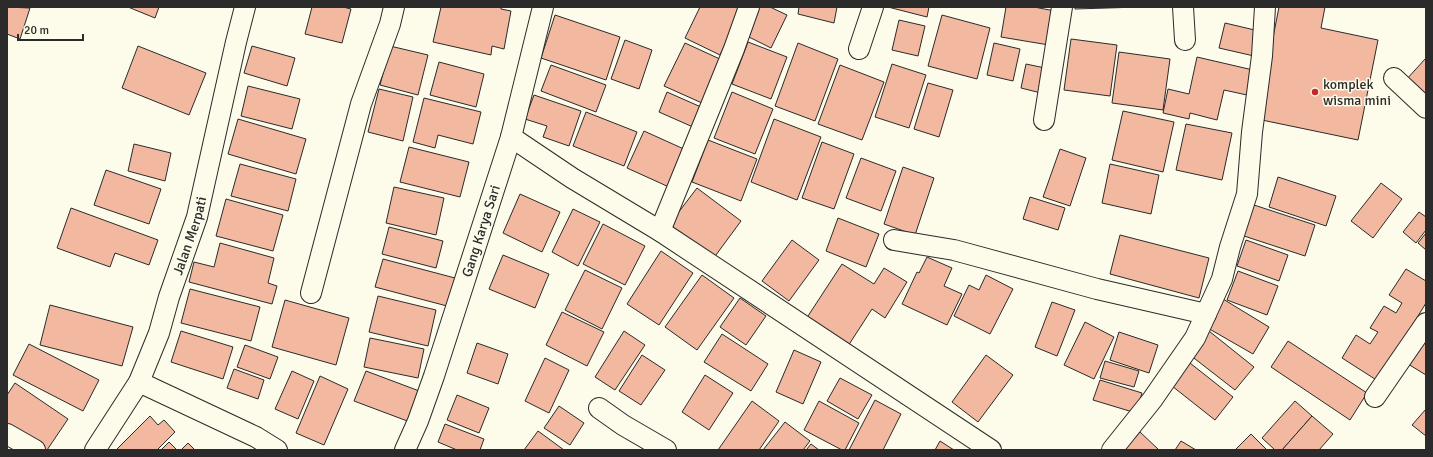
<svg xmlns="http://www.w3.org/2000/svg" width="1433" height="457" viewBox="0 0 1433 457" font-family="Signika,sans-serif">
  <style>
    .building { fill: #f2b8a0; stroke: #2b2b2b }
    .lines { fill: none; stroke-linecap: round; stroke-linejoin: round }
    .street-casing { stroke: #2b2b2b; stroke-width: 22 }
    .street { stroke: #fdfbea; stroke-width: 20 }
    .poi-dot { fill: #c62828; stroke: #fdfbea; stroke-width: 1.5 }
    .labels { text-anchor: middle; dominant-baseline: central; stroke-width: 3; stroke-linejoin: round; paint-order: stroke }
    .poi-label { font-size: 14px; fill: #2b2b2b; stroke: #fdfbea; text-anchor: start }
    .street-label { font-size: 14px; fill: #2b2b2b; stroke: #fdfbea }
  </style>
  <rect width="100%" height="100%" fill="#fdfbea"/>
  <!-- building -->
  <g class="building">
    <polygon points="7,7 30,8 20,39 7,34"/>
    <polygon points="128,7 159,7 155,18"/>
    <polygon points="312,7 343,7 351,9 342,43 305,34"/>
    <polygon points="441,7 501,7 501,9 511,11 504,49 492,46 491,55 433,42"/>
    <polygon points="700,7 742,7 720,55 685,38"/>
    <polygon points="757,7 770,7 787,15 771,48 743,34"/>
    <polygon points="799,7 837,7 834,23 798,14"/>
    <polygon points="888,7 929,7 927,17"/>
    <polygon points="1006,7 1034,7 1055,11 1049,45 1001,37"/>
    <polygon points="1075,7 1139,7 1075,9"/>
    <polygon points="1279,7 1325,7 1321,28 1378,40 1358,140 1257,119"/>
    <polygon points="555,15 620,37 606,80 541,58"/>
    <polygon points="942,15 990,28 977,79 928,66"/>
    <polygon points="899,20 925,26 918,56 892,50"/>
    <polygon points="1225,23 1259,31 1254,56 1219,48"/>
    <polygon points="1071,39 1117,45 1110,96 1064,90"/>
    <polygon points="625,40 652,50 639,89 611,79"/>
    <polygon points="748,42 787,57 771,99 732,84"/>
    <polygon points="685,43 722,60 702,103 664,86"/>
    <polygon points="798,43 838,59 815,121 775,106"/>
    <polygon points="994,43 1020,49 1013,81 987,75"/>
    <polygon points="138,46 206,73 189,115 122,88"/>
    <polygon points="252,46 295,58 287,86 244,73"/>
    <polygon points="390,46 428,55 418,95 380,85"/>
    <polygon points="1119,52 1170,59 1163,110 1112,103"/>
    <polygon points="1197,57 1253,70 1247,95 1224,90 1217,120 1190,113 1189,119 1163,113 1168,89 1189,94"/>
    <polygon points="1426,58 1426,100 1405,81"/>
    <polygon points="439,62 484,74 476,107 430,95"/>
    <polygon points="892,64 926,75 909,128 875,117"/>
    <polygon points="1026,64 1050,69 1045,94 1021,88"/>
    <polygon points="551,65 606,85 596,112 541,91"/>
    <polygon points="840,65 884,82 862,140 818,124"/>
    <polygon points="928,83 953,90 939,137 914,129"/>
    <polygon points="248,86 300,99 292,129 241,116"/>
    <polygon points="379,89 413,97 403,141 368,132"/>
    <polygon points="667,92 701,107 693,127 659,112"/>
    <polygon points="732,92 773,109 755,154 714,138"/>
    <polygon points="534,95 581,111 569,146 543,137 547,126 525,119"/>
    <polygon points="424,98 481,112 473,144 438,135 435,148 413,142"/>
    <polygon points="1123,111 1174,122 1163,172 1112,160"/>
    <polygon points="586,112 637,132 624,166 573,146"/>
    <polygon points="238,119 306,139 296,174 228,154"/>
    <polygon points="774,119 821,137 797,200 751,182"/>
    <polygon points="1186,124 1232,133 1222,180 1176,170"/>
    <polygon points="644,131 686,150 669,187 627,168"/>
    <polygon points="708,140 757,159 741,201 692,182"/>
    <polygon points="822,142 854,154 834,209 802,198"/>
    <polygon points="134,144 171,153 165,181 128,171"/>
    <polygon points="409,147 469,162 460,197 400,182"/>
    <polygon points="1060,149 1086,158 1070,206 1043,197"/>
    <polygon points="861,158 896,171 881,211 846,198"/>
    <polygon points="240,164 296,179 288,211 231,196"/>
    <polygon points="1110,164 1159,175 1151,214 1102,203"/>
    <polygon points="903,167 934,178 915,235 884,224"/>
    <polygon points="106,170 161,189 149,224 94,205"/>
    <polygon points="1278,177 1336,196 1326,226 1269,207"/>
    <polygon points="1381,183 1402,199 1373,238 1351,221"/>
    <polygon points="394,187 444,198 436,235 386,223"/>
    <polygon points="697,188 741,221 713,259 668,226"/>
    <polygon points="520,194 560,212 542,252 503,233"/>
    <polygon points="1030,197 1065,208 1058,230 1023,219"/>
    <polygon points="226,199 283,215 273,251 216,236"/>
    <polygon points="1251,204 1315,225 1305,256 1241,235"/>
    <polygon points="71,208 158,240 149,265 115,253 110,267 57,248"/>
    <polygon points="573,209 600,222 578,266 552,252"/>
    <polygon points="1419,212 1426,217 1426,230 1416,243 1403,232"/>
    <polygon points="838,218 879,234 866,267 826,251"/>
    <polygon points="603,224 645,246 625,285 583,264"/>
    <polygon points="389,227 443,241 436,268 382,254"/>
    <polygon points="1426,233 1426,250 1418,243"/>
    <polygon points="1120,235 1209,258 1199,298 1110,274"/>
    <polygon points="792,240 819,260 789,301 762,281"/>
    <polygon points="1246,240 1288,255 1279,281 1237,266"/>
    <polygon points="220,243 274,258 268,283 277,286 272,304 189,282 194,262 214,267"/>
    <polygon points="661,251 693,273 659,325 627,304"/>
    <polygon points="503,255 549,274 535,308 489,289"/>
    <polygon points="927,257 952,268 944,286 962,294 947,325 902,304 917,272 919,273"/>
    <polygon points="383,259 455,278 447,306 375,287"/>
    <polygon points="842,264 874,284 884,268 907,282 885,318 872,309 848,346 806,319"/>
    <polygon points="1406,269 1426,281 1426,303 1378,381 1342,358 1356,335 1370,344 1378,332 1370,328 1384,306 1396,313 1402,303 1389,295"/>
    <polygon points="585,270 622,288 602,329 565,310"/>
    <polygon points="1238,271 1278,286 1267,315 1227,300"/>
    <polygon points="702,275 734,298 697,350 665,327"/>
    <polygon points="986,275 1013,289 990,334 954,316 969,285 979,290"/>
    <polygon points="190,289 260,307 251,341 181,323"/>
    <polygon points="378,296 436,310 428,346 369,332"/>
    <polygon points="740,298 766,316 746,345 720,327"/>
    <polygon points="1223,299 1269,327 1253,354 1206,327"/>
    <polygon points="285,300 349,318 336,365 272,347"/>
    <polygon points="1052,302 1075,310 1057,356 1035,347"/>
    <polygon points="50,305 133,327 122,366 40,345"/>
    <polygon points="562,312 604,332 587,366 546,345"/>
    <polygon points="1085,322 1114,337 1094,379 1064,365"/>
    <polygon points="181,331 233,347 223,379 171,362"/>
    <polygon points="624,331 645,345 615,390 595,377"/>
    <polygon points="1209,331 1254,367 1235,390 1190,355"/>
    <polygon points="1119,332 1158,345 1149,373 1110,360"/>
    <polygon points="722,334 768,364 751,391 704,362"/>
    <polygon points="1426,335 1426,375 1408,364"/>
    <polygon points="370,338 424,349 418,378 364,367"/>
    <polygon points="1288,341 1367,393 1350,420 1271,367"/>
    <polygon points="477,343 508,354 498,384 467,373"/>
    <polygon points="29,344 99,380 83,411 13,375"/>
    <polygon points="245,345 278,357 270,379 237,367"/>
    <polygon points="794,350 821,362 803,404 776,392"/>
    <polygon points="642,355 665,370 641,405 619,391"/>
    <polygon points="986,355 1013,375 978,422 952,402"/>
    <polygon points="545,358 569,370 549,413 525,401"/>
    <polygon points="1105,361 1139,371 1134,387 1100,378"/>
    <polygon points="1190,363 1233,397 1215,420 1172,386"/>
    <polygon points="234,369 264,380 258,399 227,388"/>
    <polygon points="292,371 314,381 298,419 275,409"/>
    <polygon points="366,371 422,392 410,422 354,401"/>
    <polygon points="705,375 733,393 709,430 682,412"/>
    <polygon points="320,376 348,389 324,445 296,433"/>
    <polygon points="840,378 872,395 858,419 827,401"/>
    <polygon points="1100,380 1142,393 1136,413 1093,400"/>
    <polygon points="15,383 68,419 47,450 42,450 7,427 7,395"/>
    <polygon points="457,395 489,408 479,433 447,420"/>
    <polygon points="875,400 901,414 883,450 849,450"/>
    <polygon points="752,401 779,421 759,450 718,450"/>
    <polygon points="819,401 859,423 845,450 842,450 804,430"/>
    <polygon points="1295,401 1312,416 1282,450 1275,450 1262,438"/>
    <polygon points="559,406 584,423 570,445 544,428"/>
    <polygon points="1426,409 1426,436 1412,425"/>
    <polygon points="150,416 158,425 164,420 175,432 157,450 116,450"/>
    <polygon points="1312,416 1333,434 1319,450 1282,450"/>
    <polygon points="785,422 810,441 803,450 763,450"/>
    <polygon points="445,424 484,439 480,450 457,450 438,442"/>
    <polygon points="538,431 564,450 524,450"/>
    <polygon points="1140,432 1159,450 1124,450"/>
    <polygon points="1251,434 1267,450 1235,450"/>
    <polygon points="940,441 954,450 935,450"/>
    <polygon points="1181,441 1196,450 1175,450"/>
    <polygon points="169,442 177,450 161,450"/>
    <polygon points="188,443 195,450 181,450"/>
    <polygon points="811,444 819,450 806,450"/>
  </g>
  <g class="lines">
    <!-- street casing -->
    <g class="street-casing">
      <g id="street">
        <polyline points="1183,7 1185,40"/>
        <polyline points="859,49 873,7"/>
        <polyline points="1394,78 1426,108"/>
        <polyline points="1044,120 1062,7"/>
        <polyline points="511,137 572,178 660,231 991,450"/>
        <polyline points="660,231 734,49 749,7"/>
        <polyline points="894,240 954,250 1097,289 1206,314"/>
        <polyline points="311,293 361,104 390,24 394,7"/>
        <polyline points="139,382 256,437 277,450"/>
        <polyline points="1375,397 1426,323"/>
        <polyline points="599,408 623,425 666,450"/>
        <polyline points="7,434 35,450"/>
        <path id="s1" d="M95 450 139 382 159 333 169 297 197 217 236 42 245 7"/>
        <path id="s2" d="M405 450 418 421 434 376 511 137 543 7"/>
        <polyline points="1112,450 1152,400 1195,338 1222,279 1230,247 1247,194 1252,132 1262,56 1265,7"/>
      </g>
    </g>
    <!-- street -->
    <use href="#street" class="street"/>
  </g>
  <!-- markers -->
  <circle class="poi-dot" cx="1315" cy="92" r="4"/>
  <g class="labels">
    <!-- poi labels -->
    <g class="poi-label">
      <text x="1323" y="84">komplek<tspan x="1323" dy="16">wisma mini</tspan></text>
    </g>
    <!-- street labels -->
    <g class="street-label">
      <text stroke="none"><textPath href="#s2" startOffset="232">Gang Karya Sari</textPath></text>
      <text stroke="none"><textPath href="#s1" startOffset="236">Jalan Merpati</textPath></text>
    </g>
  </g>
  <!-- border -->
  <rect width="1433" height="457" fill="none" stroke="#2b2b2b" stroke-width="16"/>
  <!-- scale -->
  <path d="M18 34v6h65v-6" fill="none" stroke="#2b2b2b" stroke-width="2"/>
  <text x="24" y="34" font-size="12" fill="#2b2b2b" stroke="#fdfbea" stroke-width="3" paint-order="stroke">20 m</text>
</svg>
